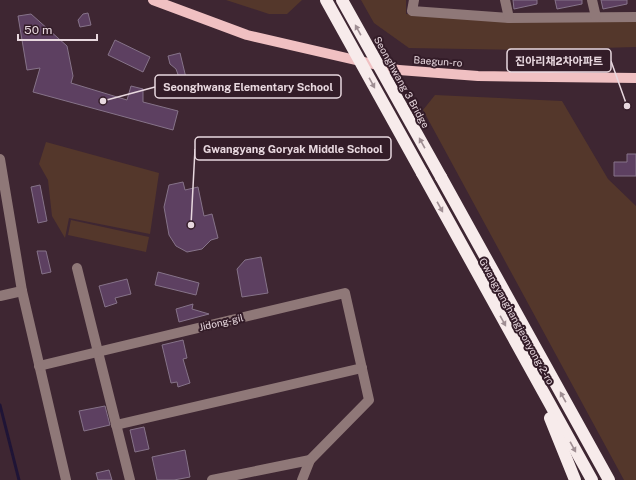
<svg xmlns="http://www.w3.org/2000/svg" width="636" height="480" viewBox="0 0 636 480" font-family="'Public Sans','Noto Sans KR',sans-serif">
  <style>
    .green { fill: #54372b }
    .lines { fill: none; stroke-linecap: round; stroke-linejoin: round }
    .stream { stroke: #1f1436; stroke-width: 3 }
    .building { fill: #5d4061; stroke: #867389 }
    .minor { stroke: #8f7878; stroke-width: 10 }
    .major { stroke: #f0c0c2; stroke-width: 10 }
    .highway { stroke: #f7ebeb; stroke-width: 12 }
    .highway-bridge { stroke: #f7ebeb; stroke-width: 12 }
    .oneway { fill: #9f8e93 }
    .labels { text-anchor: middle; dominant-baseline: central; stroke-width: 4; stroke-linejoin: round; paint-order: stroke }
    .street-label { font-size: 10px; fill: #e8d8df; stroke: #331c28 }
    .leader { fill: none; stroke: #e8d8df; stroke-width: 1.5 }
    .callout-dot { fill: #e8d8df; stroke: #331c28; stroke-width: 1.5 }
    .callout { fill: #331c28; stroke: #e8d8df; stroke-width: 1.5 }
    .callout-label { font-size: 11px; text-anchor: middle; font-weight: bold; fill: #e8d8df }
  </style>
  <rect width="100%" height="100%" fill="#3e2632"/>
  <!-- green -->
  <g class="green">
    <polygon points="226,0 302,0 287,14 269,14"/>
    <polygon points="361,0 406,0 406,14 636,22 636,47 529,50 409,48 374,23"/>
    <polygon points="435,95 562,101 608,179 636,206 636,480 624,480 423,110"/>
    <polygon points="46,142 159,173 150,234 69,218 65,238 52,216 48,180 39,164"/>
    <polygon points="71,220 149,237 146,252 68,235"/>
  </g>
  <g class="lines">
    <!-- stream -->
    <polyline class="stream" points="0,405 19,480"/>
  </g>
  <!-- building -->
  <g class="building">
    <polygon points="513,0 537,0 537,4 514,9"/>
    <polygon points="555,0 582,0 582,4 557,9"/>
    <polygon points="601,0 627,0 627,4 603,9"/>
    <polygon points="88,13 91,25 80,27 78,20 83,14"/>
    <polygon points="31,14 67,46 73,76 71,83 127,100 131,86 143,89 143,102 178,111 173,130 33,92 40,68 27,70 18,16"/>
    <polygon points="115,40 150,57 143,72 108,55"/>
    <polygon points="180,53 188,86 183,88 176,69 170,64 168,56"/>
    <polygon points="627,154 636,154 636,176 614,176 614,162 627,162"/>
    <polygon points="183,182 185,190 198,187 204,216 212,214 218,238 211,240 202,249 187,252 176,246 169,235 164,207 169,185"/>
    <polygon points="40,185 47,221 38,223 31,187"/>
    <polygon points="37,251 46,251 51,272 42,274"/>
    <polygon points="261,257 268,293 242,297 237,269 245,260"/>
    <polygon points="158,272 199,283 196,295 155,285"/>
    <polygon points="127,279 131,294 115,298 117,303 105,307 99,286"/>
    <polygon points="193,304 192,309 209,314 179,322 176,309"/>
    <polygon points="183,340 187,358 183,359 190,383 178,387 177,382 171,383 162,345"/>
    <polygon points="105,406 110,425 84,431 79,411"/>
    <polygon points="144,427 149,449 135,452 130,430"/>
    <polygon points="185,450 190,477 174,480 157,480 152,457"/>
    <polygon points="109,470 112,480 98,480 96,473"/>
  </g>
  <g class="lines">
    <!-- minor -->
    <g class="minor">
      <polyline points="414,0 412,11 509,18 636,17"/>
      <polyline points="505,0 509,18"/>
      <polyline points="592,0 596,17"/>
      <polyline points="0,159 22,291 66,480"/>
      <polyline points="77,268 130,480"/>
      <polyline points="0,296 22,291"/>
      <polyline points="39,366 345,293 369,400 310,460 302,480"/>
      <polyline points="116,425 362,368"/>
      <polyline points="212,480 310,460"/>
    </g>
    <!-- major -->
    <polyline class="major" points="153,0 247,35 399,70 478,76 636,78"/>
    <!-- highway -->
    <g class="highway">
      <polyline points="422,173 592,480"/>
      <polyline points="441,177 609,480"/>
      <polyline points="550,418 575,480"/>
    </g>
    <!-- highway-bridge -->
    <g class="highway-bridge">
      <polyline points="326,0 422,173"/>
      <polyline points="342,0 441,177"/>
    </g>
  </g>
  <!-- one-way arrows -->
  <defs><path id="oneway-solid" d="M-6-.8H1V-3.2L6.5 0L1 3.2V.8H-6Z"/></defs>
  <g class="oneway">
    <use href="#oneway-solid" transform="translate(358 30) rotate(-119)"/>
    <use href="#oneway-solid" transform="translate(372 83) rotate(61)"/>
    <use href="#oneway-solid" transform="translate(422 143) rotate(-119)"/>
    <use href="#oneway-solid" transform="translate(440 207) rotate(61)"/>
    <use href="#oneway-solid" transform="translate(503 321) rotate(61)"/>
    <use href="#oneway-solid" transform="translate(563 397) rotate(-119)"/>
    <use href="#oneway-solid" transform="translate(573 447) rotate(61)"/>
  </g>
  <g class="labels">
    <!-- street labels -->
    <g class="street-label">
      <text transform="translate(438 61) rotate(4)">Baegun-ro</text>
      <text transform="translate(402 82) rotate(61)">Seonghwang 3 Bridge</text>
      <text transform="translate(517 321) rotate(61)">Gwangyanghangjeonyong 2-ro</text>
      <text transform="translate(221 322) rotate(-13)">Jidong-gil</text>
    </g>
  </g>
  <!-- callouts -->
  <path class="leader" d="M627 106L611 61M103 101L155 87M191 225L195 149"/>
  <g class="callout-dot">
    <circle cx="627" cy="106" r="4"/>
    <circle cx="103" cy="101" r="4"/>
    <circle cx="191" cy="225" r="4"/>
  </g>
  <g class="callout">
    <rect x="507" y="49" width="104" height="23" rx="4"/>
    <rect x="155" y="75" width="186" height="23" rx="4"/>
    <rect x="195" y="137" width="196" height="23" rx="4"/>
  </g>
  <g class="callout-label">
    <text x="559" y="65">진아리채2차아파트</text>
    <text x="248" y="91">Seonghwang Elementary School</text>
    <text x="293" y="153">Gwangyang Goryak Middle School</text>
  </g>
  <!-- scale -->
  <path d="M18 34v6h79v-6" fill="none" stroke="#e8d8df" stroke-width="2"/>
  <text x="24" y="34" font-size="12" fill="#e8d8df" stroke="#331c28" stroke-width="3" paint-order="stroke">50 m</text>
</svg>
